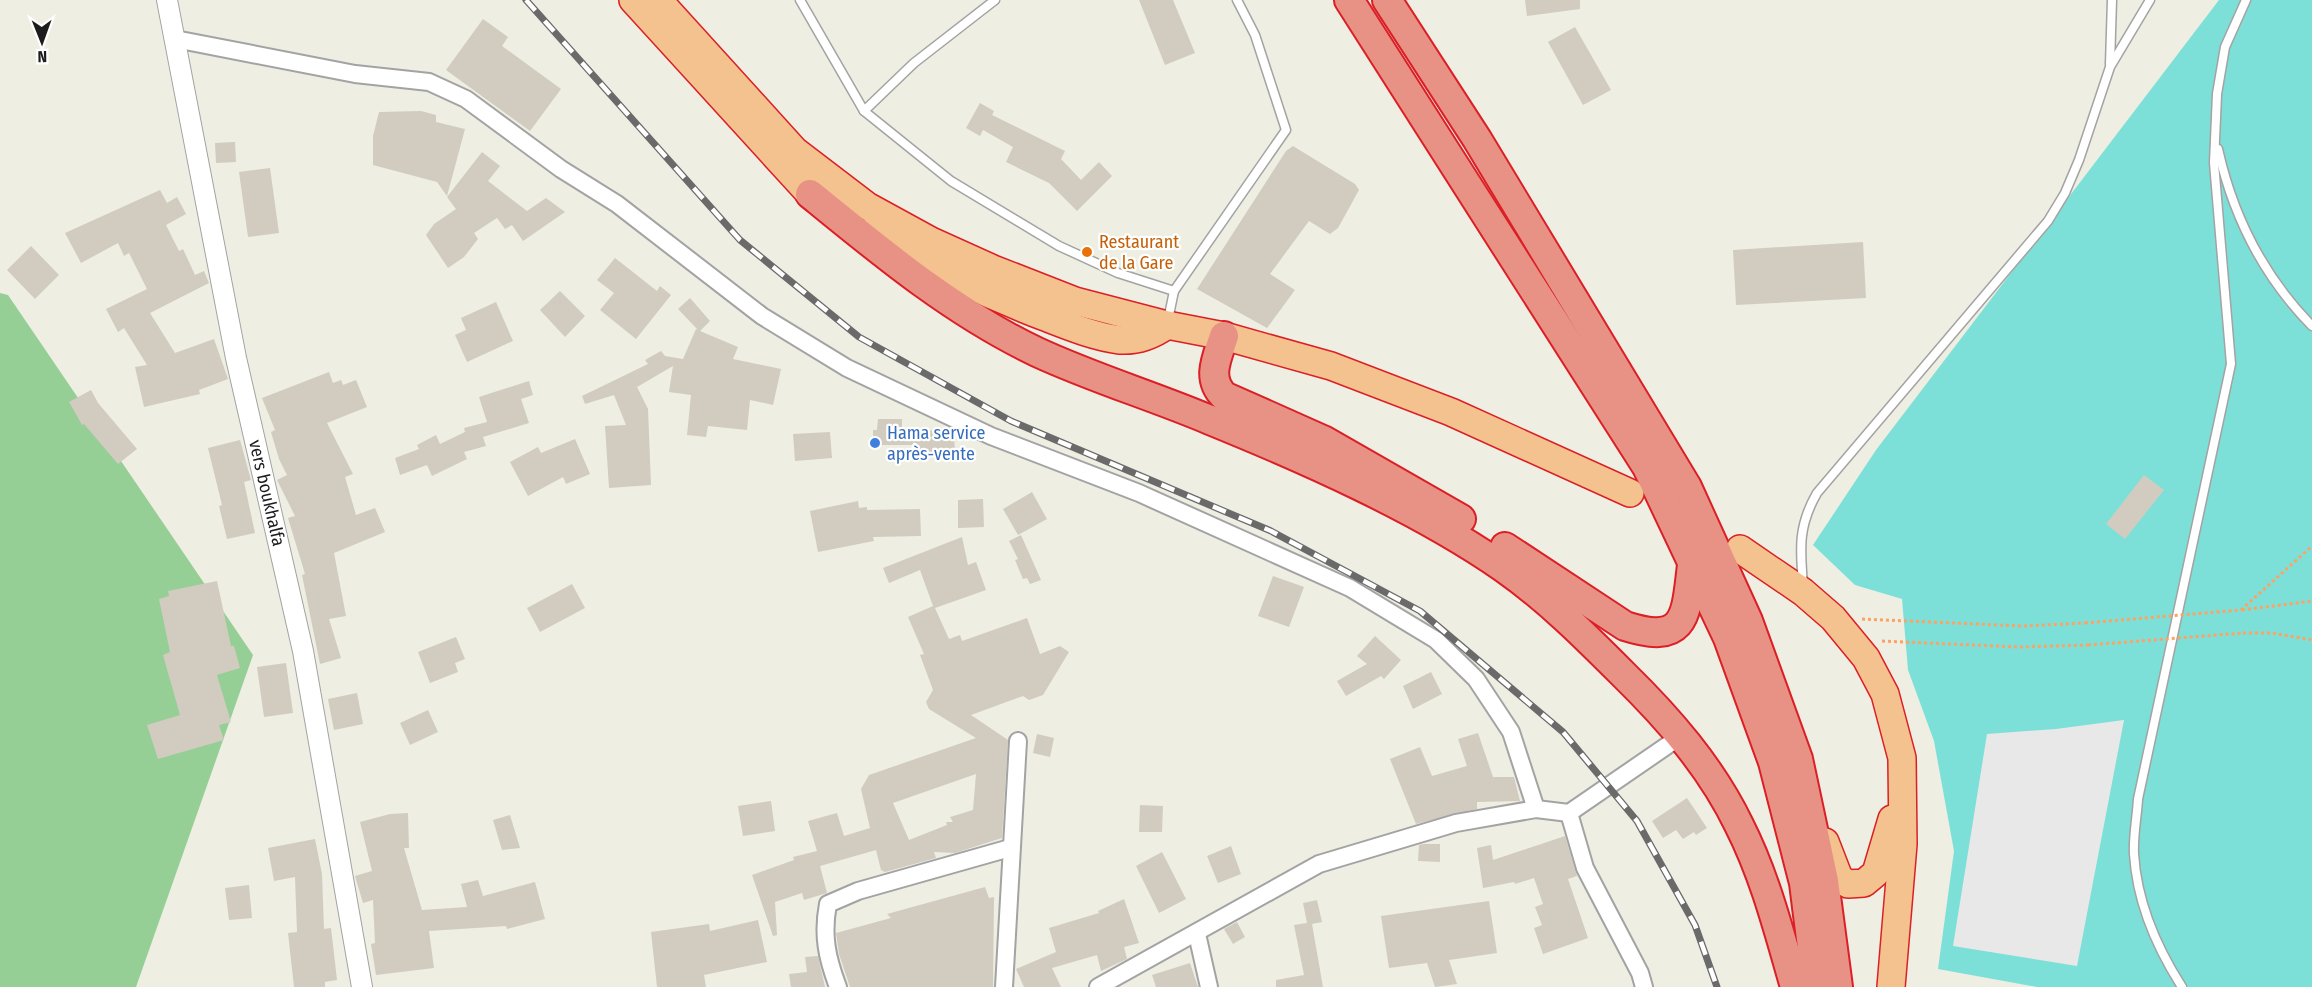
<svg xmlns="http://www.w3.org/2000/svg" width="2312" height="987" viewBox="0 0 2312 987" font-family="'Fira Sans Condensed',sans-serif">
  <style>
    .forest { fill: #95cf96 }
    .pitch { fill: #7de0d8 }
    .parking { fill: #e8e8e8 }
    .building { fill: #d1ccbf; fill-rule: evenodd }
    .lines { fill: none; stroke-linecap: round; stroke-linejoin: round }
    .service-casing { stroke: #a3a3a3; stroke-width: 11 }
    .minor-casing { stroke: #a3a3a3; stroke-width: 20 }
    .tertiary-casing { stroke: #a3a3a3; stroke-width: 22 }
    .trunk-casing { stroke: #dc1f26; stroke-width: 30 }
    .motorway-casing { stroke: #dc1f26; stroke-width: 32 }
    .path { stroke: #fda263; stroke-width: 3; stroke-dasharray: 3 3; stroke-linecap: butt }
    .service { stroke: #fff; stroke-width: 8 }
    .minor { stroke: #fff; stroke-width: 16 }
    .tertiary { stroke: #fff; stroke-width: 20 }
    .trunk { stroke: #f3c28e; stroke-width: 27 }
    .motorway { stroke: #e89286; stroke-width: 28 }
    .rail-casing { stroke: #6a6a6a; stroke-width: 7 }
    .rail { stroke: #fff; stroke-width: 4.5; stroke-dasharray: 14; stroke-linecap: butt }
    .path-bridge { stroke: #fda263; stroke-width: 3; stroke-dasharray: 3 3; stroke-linecap: butt }
    .food-dot { fill: #e8710a; stroke: #fff; stroke-width: 2 }
    .shop-dot { fill: #3f7fe0; stroke: #fff; stroke-width: 2 }
    .labels { text-anchor: middle; dominant-baseline: central; stroke-width: 4.5; stroke-linejoin: round; paint-order: stroke }
    .food-label { font-size: 18px; fill: #c56008; stroke: #fff; text-anchor: start }
    .shop-label { font-size: 18px; fill: #366cbe; stroke: #fff; text-anchor: start }
    .street-label { font-size: 18px; fill: #1c1c1c; stroke: #fff }
  </style>
  <rect width="100%" height="100%" fill="#eeeee2"/>
  <!-- forest -->
  <polygon class="forest" points="0,293 8,295 253,655 136,987 0,987"/>
  <!-- pitch -->
  <polygon class="pitch" points="2219,0 2312,0 2312,987 2037,987 1938,969 1954,851 1934,741 1908,670 1902,599 1855,585 1813,545 1876,450"/>
  <!-- parking -->
  <polygon class="parking" points="2124,720 2077,966 1953,946 1987,734 2056,729"/>
  <!-- building -->
  <g class="building">
    <polygon points="1139,0 1173,0 1195,53 1165,65"/>
    <polygon points="1525,0 1580,0 1580,9 1527,16"/>
    <polygon points="483,19 508,37 502,46 561,89 530,131 446,70"/>
    <polygon points="1575,27 1611,90 1583,105 1548,42"/>
    <polygon points="980,103 994,111 992,115 1065,151 1061,159 1081,180 1099,162 1112,176 1077,211 1049,183 1006,162 1013,147 983,130 980,136 966,128"/>
    <polygon points="421,111 436,115 436,122 465,129 447,196 437,182 373,165 373,136 379,112"/>
    <polygon points="235,142 236,162 216,163 215,143"/>
    <polygon points="1293,146 1355,184 1359,190 1338,228 1330,234 1309,221 1270,274 1295,290 1267,328 1197,289 1286,151"/>
    <polygon points="482,152 500,166 488,181 527,211 546,198 565,212 523,241 512,225 505,229 497,218 474,233 478,239 464,257 448,268 426,235 434,224 456,209 447,197"/>
    <polygon points="270,168 279,233 248,237 239,172"/>
    <polygon points="160,190 167,203 177,197 186,214 166,225 179,251 183,249 195,275 204,271 209,283 150,313 175,353 214,339 228,379 199,390 200,394 144,407 135,367 147,365 124,328 118,332 106,309 147,289 129,253 124,256 118,243 81,263 65,233"/>
    <polygon points="1863,242 1866,298 1736,305 1733,250"/>
    <polygon points="31,246 59,275 35,299 7,270"/>
    <polygon points="615,258 657,291 660,286 671,295 636,339 600,310 614,293 597,280"/>
    <polygon points="560,291 585,316 565,337 540,310"/>
    <polygon points="690,298 710,321 700,331 738,347 733,359 781,369 773,405 750,400 747,430 708,426 706,437 687,435 691,395 669,392 673,366 637,387 648,409 651,485 609,488 605,426 626,425 614,395 585,404 582,396 648,364 645,360 661,351 665,356 683,359 696,329 698,330 678,309"/>
    <polygon points="496,302 513,341 467,362 455,335 466,330 461,318"/>
    <polygon points="329,372 333,383 341,380 343,385 356,380 367,407 327,423 353,474 345,477 356,515 375,508 385,532 334,553 346,616 329,619 341,658 320,664 302,575 305,574 288,518 295,516 277,480 287,475 279,459 271,432 275,430 262,398"/>
    <polygon points="529,381 533,395 521,399 529,423 483,437 486,446 464,452 467,459 432,476 427,465 400,475 395,458 419,449 417,445 436,435 440,444 465,432 464,428 487,422 479,397"/>
    <polygon points="91,390 98,403 137,449 118,464 84,424 82,425 69,402"/>
    <polygon points="878,419 902,419 902,431 954,430 955,455 913,457 912,445 873,445 873,430 877,430"/>
    <polygon points="830,432 832,458 795,461 793,434"/>
    <polygon points="575,439 590,474 566,484 563,477 528,496 510,462 538,447 541,453"/>
    <polygon points="240,440 251,480 244,482 255,533 227,539 219,506 222,505 208,448"/>
    <polygon points="2144,475 2164,490 2125,539 2106,524"/>
    <polygon points="1032,492 1047,519 1018,535 1003,509"/>
    <polygon points="983,499 984,527 958,528 958,500"/>
    <polygon points="858,501 859,508 867,507 867,510 920,509 921,536 873,537 874,541 818,552 810,511"/>
    <polygon points="1021,535 1041,580 1030,584 1027,578 1023,579 1015,560 1018,559 1009,541"/>
    <path d="M962 537 968 565 976 562 986 590 935 608 949 639 960 635 962 641 1027 618 1040 654 1060 646 1069 652 1043 695 1029 700 1023 696 971 715 1008 740 1002 838 955 853 934 852 936 858 885 872 881 870 876 850 820 866 827 893 804 900 802 893 775 902 777 935 773 936 752 875 794 860 793 857 817 851 808 821 837 813 844 836 870 828 861 789 869 775 976 738 929 709 926 702 933 690 920 655 924 654 908 617 933 606 920 570 889 583 883 568ZM976 774 973 810 950 817 953 822H946L947 825 909 840 893 803Z"/>
    <polygon points="1273,576 1304,587 1289,627 1258,616"/>
    <polygon points="217,581 231,646 234,646 240,668 217,675 231,722 219,725 224,740 158,759 147,725 180,715 163,655 170,652 159,599 169,596 168,591"/>
    <polygon points="572,584 585,608 540,632 527,608"/>
    <polygon points="1375,636 1401,660 1384,679 1381,676 1346,696 1337,681 1367,664 1357,656"/>
    <polygon points="456,637 465,659 455,663 458,672 430,683 418,652"/>
    <polygon points="286,663 293,713 264,717 257,667"/>
    <polygon points="1431,672 1442,694 1413,709 1403,686"/>
    <polygon points="357,693 363,724 334,730 328,699"/>
    <polygon points="428,710 438,732 410,745 400,723"/>
    <polygon points="1478,733 1493,777 1514,777 1520,801 1477,802 1477,809 1416,824 1390,759 1420,747 1432,776 1467,766 1458,739"/>
    <polygon points="1037,734 1054,738 1050,757 1033,753"/>
    <polygon points="1687,798 1707,828 1696,835 1694,832 1683,839 1676,830 1663,838 1652,821"/>
    <polygon points="771,801 775,831 743,836 738,806"/>
    <polygon points="1140,805 1163,806 1162,832 1139,832"/>
    <polygon points="408,813 409,848 404,848 422,910 467,907 461,884 478,880 483,896 535,882 545,919 507,929 506,926 429,931 434,968 376,975 371,944 375,943 373,900 363,903 355,876 372,871 360,822 390,814"/>
    <polygon points="510,815 520,848 502,850 493,820"/>
    <polygon points="1565,836 1577,876 1568,879 1588,938 1543,954 1534,928 1542,925 1535,907 1543,904 1534,878 1515,884 1514,882 1483,888 1477,848 1491,845 1493,860"/>
    <polygon points="315,839 322,874 324,929 331,928 337,980 325,982 325,987 294,987 288,933 297,932 295,877 274,881 268,848"/>
    <polygon points="1424,844 1440,844 1440,862 1418,861 1419,845"/>
    <polygon points="1231,846 1241,874 1218,883 1207,856"/>
    <polygon points="1162,852 1186,899 1159,913 1136,866"/>
    <polygon points="249,885 252,918 229,920 225,888"/>
    <polygon points="985,887 989,898 994,897 993,987 850,987 839,954 836,933 891,918 887,914"/>
    <polygon points="1124,899 1139,943 1124,947 1127,959 1101,971 1097,955 1052,968 1061,987 1024,987 1016,969 1056,952 1049,928 1099,913 1098,911"/>
    <polygon points="1317,900 1322,922 1312,924 1323,987 1276,987 1276,980 1304,975 1294,925 1307,923 1303,903"/>
    <polygon points="1489,901 1497,953 1449,960 1457,984 1435,987 1427,963 1389,968 1381,916"/>
    <polygon points="758,920 767,962 704,975 706,987 657,987 651,932 709,924 710,931"/>
    <polygon points="1237,922 1245,937 1233,944 1224,929"/>
    <polygon points="818,956 825,987 791,987 789,974 807,972 805,957"/>
    <polygon points="1190,963 1198,987 1156,987 1152,975"/>
  </g>
  <g class="lines">
    <!-- service casing -->
    <g class="service-casing">
      <g id="service">
        <polyline points="800,0 864,111 951,181 1059,246 1118,273 1174,291"/>
        <polyline points="2110,64 2112,0"/>
        <polyline points="864,111 914,63 995,0"/>
        <path d="M2218 149C2233 216 2264 277 2312 326"/>
        <polyline points="1168,320 1174,291 1286,130 1255,35 1237,0"/>
        <path d="M1803 585C1800 548 1798 526 1817 493L2048 221 2065 193 2079 160 2110 67 2150 0"/>
        <path d="M2182 987C2157 948 2137 902 2134 854 2133 836 2137 817 2138 799L2231 364 2214 163 2217 94 2225 47 2246 0"/>
      </g>
    </g>
    <!-- minor casing -->
    <g class="minor-casing">
      <g id="minor">
        <polyline points="175,39 355,74 429,82 466,99 561,169 617,204 762,316 847,368 991,436 1139,493 1350,588 1436,640 1476,679 1511,732 1536,809"/>
        <polyline points="1569,813 1585,868 1640,973 1644,987"/>
        <polyline points="1197,934 1209,987"/>
        <path d="M838 987C827 958 822 935 828 904L858 891 1010 848"/>
        <polyline points="1004,987 1018,741"/>
        <polyline points="1098,987 1319,864 1456,823 1536,809 1569,813 1681,736"/>
      </g>
    </g>
    <!-- tertiary casing -->
    <g class="tertiary-casing">
      <polyline id="tertiary" points="167,0 236,358 303,651 362,987"/>
    </g>
    <!-- trunk casing -->
    <g class="trunk-casing">
      <g id="trunk">
        <polyline points="633,0 810,194 828,206"/>
        <polyline points="658,0 795,151 867,206 931,241 993,269 1075,301 1167,325 1224,336 1331,366 1451,412 1630,493"/>
        <path d="M871 232C926 265 985 294 1045 317 1068 326 1095 337 1120 340 1137 341 1153 335 1167 325"/>
        <polyline points="1740,549 1803,592 1833,618 1866,658 1885,694 1902,758 1903,844 1891,987"/>
        <polyline points="1825,842 1839,878 1848,884 1864,883 1876,873 1892,819"/>
      </g>
    </g>
    <!-- motorway casing -->
    <g class="motorway-casing">
      <g id="motorway">
        <polyline points="1349,0 1647,467 1728,638 1773,762 1804,883 1817,987"/>
        <polyline points="1387,0 1477,139 1687,487 1748,621 1798,759 1824,881 1838,987"/>
        <path d="M810 194C881 252 953 312 1037 352 1093 378 1153 396 1210 420 1306 459 1419 509 1504 568 1548 599 1585 636 1623 674 1668 718 1711 767 1739 825 1765 876 1779 932 1795 987"/>
        <path d="M1224 336C1217 358 1206 378 1224 396L1323 440 1461 519"/>
        <path d="M1505 547 1625 626C1687 646 1686 615 1692 565"/>
      </g>
    </g>
    <!-- path -->
    <g class="path">
      <polyline points="2241,610 2312,546"/>
      <polyline points="2242,610 2312,601"/>
      <polyline points="1862,619 2022,626 2085,623"/>
      <polyline points="2243,633 2272,633 2312,640"/>
      <polyline points="1882,641 2019,647 2088,645"/>
    </g>
    <!-- service -->
    <use href="#service" class="service"/>
    <!-- minor -->
    <use href="#minor" class="minor"/>
    <!-- tertiary -->
    <use href="#tertiary" class="tertiary"/>
    <!-- trunk -->
    <use href="#trunk" class="trunk"/>
    <!-- motorway -->
    <use href="#motorway" class="motorway"/>
    <!-- rail casing -->
    <g class="rail-casing">
      <polyline id="rail" points="526,0 740,240 859,337 1011,421 1271,531 1420,611 1563,732 1637,821 1695,925 1717,987"/>
    </g>
    <!-- rail -->
    <use href="#rail" class="rail"/>
    <!-- path-bridge -->
    <g class="path-bridge">
      <polyline points="2085,623 2241,610"/>
      <polyline points="2088,645 2243,633"/>
    </g>
  </g>
  <!-- markers -->
  <circle class="food-dot" cx="1087" cy="252" r="6"/>
  <circle class="shop-dot" cx="875" cy="443" r="6"/>
  <g class="labels">
    <!-- food labels -->
    <g class="food-label">
      <text x="1099" y="242">Restaurant<tspan x="1099" dy="21">de la Gare</tspan></text>
    </g>
    <!-- shop labels -->
    <g class="shop-label">
      <text x="887" y="433">Hama service<tspan x="887" dy="21">après-vente</tspan></text>
    </g>
    <!-- street labels -->
    <g class="street-label">
      <text transform="translate(267 493) rotate(77)">vers boukhalfa</text>
    </g>
  </g>
  <!-- north arrow -->
  <g transform="translate(42 42) rotate(179)" stroke="#ffffff" stroke-width="4.5" paint-order="stroke">
  <path d="M0-4.5L10 22L0 15L-10 22Z" fill="#1c1c1c"/>
  <text y="-9" font-size="16" font-weight="bold" text-anchor="middle" fill="#1c1c1c">N</text>
  </g>
</svg>
